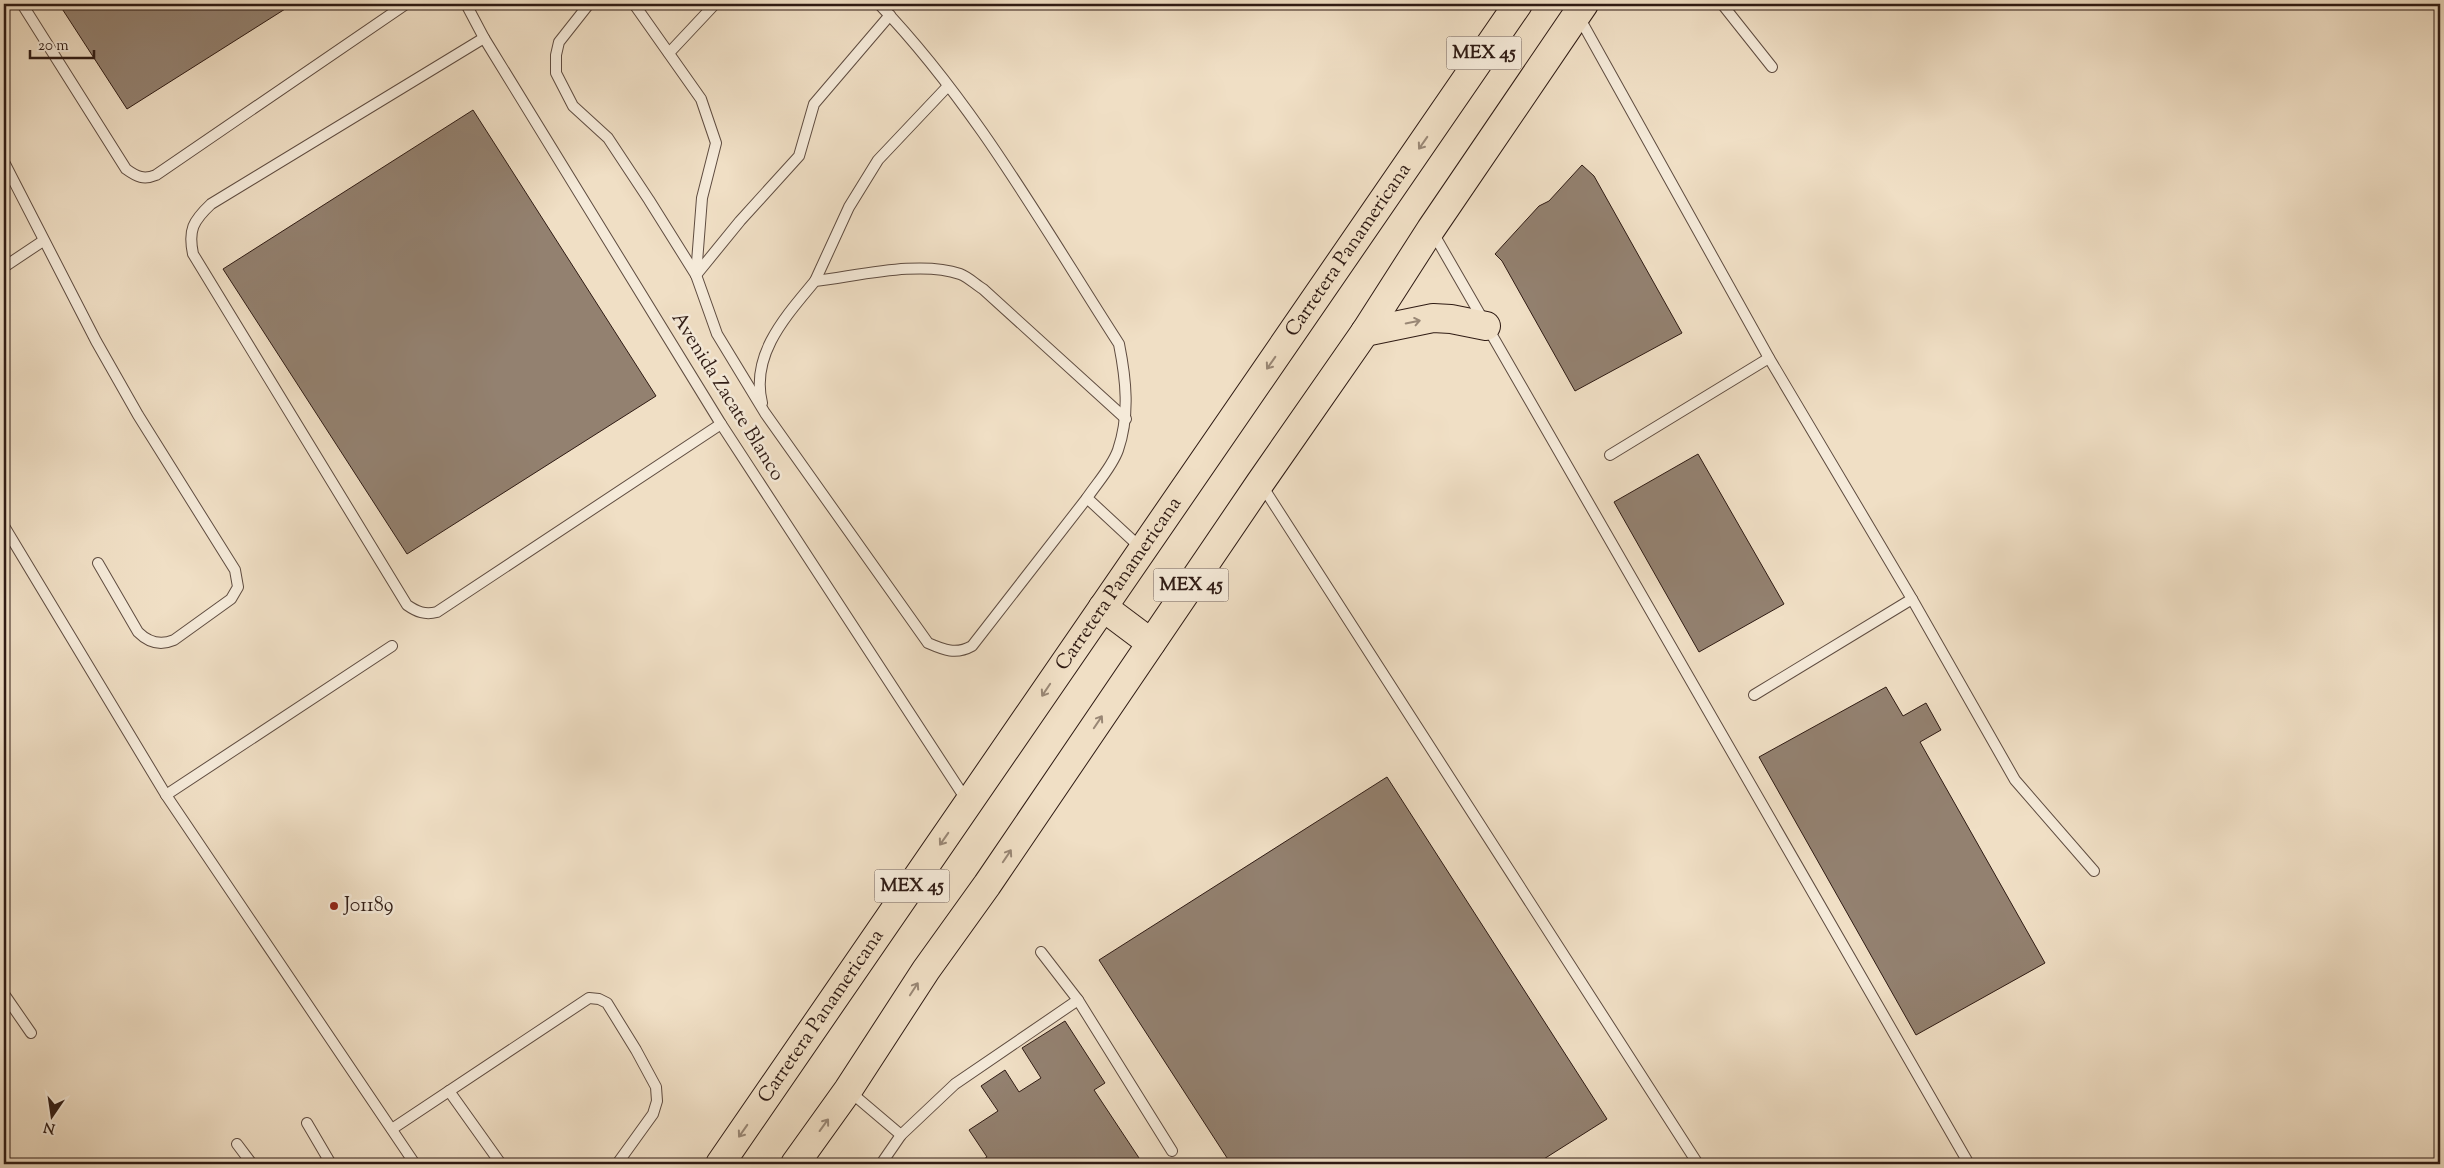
<svg xmlns="http://www.w3.org/2000/svg" width="2444" height="1168" viewBox="0 0 2444 1168" font-family="'Sorts Mill Goudy',serif">
  <style>
    .building { fill: #938170; stroke: #2f1b14 }
    .lines { fill: none; stroke-linecap: round; stroke-linejoin: round }
    .service-casing { stroke: #5f4c40; stroke-width: 12 }
    .primary-casing { stroke: #2f1b14; stroke-width: 30 }
    .service { stroke: #f5ead9; stroke-width: 10 }
    .primary { stroke: #f0dfc5; stroke-width: 28 }
    .oneway { stroke: #998775 }
    .poi-dot { fill: #8f2418; stroke: #f5ead9; stroke-width: 2 }
    .labels { text-anchor: middle; dominant-baseline: central; stroke-width: 5; stroke-linejoin: round; paint-order: stroke }
    .shield { fill: #f5ead9; stroke: #6a594f; stroke-width: 1 }
    .shield-label { font-size: 19px; font-weight: bold; fill: #2f1b14 }
    .street-label { font-size: 20px; fill: #2f1b14; stroke: #f5ead9 }
    .poi-label { font-size: 20px; fill: #2f1b14; stroke: #f5ead9; text-anchor: start }
  </style>
  <rect width="100%" height="100%" fill="#f0dfc5"/>
  <filter id="stains"><feTurbulence type="fractalNoise" baseFrequency=".004" numOctaves="4"/><feColorMatrix values="0 0 0 0 .2 0 0 0 0 .09 0 0 0 0 .02 0 0 0 .5 -.17"/></filter>
  <radialGradient id="worn" r=".72"><stop offset=".6" stop-color="#630" stop-opacity="0"/><stop offset="1" stop-color="#630" stop-opacity=".3"/></radialGradient>
  <!-- building -->
  <g class="building">
    <polygon points="59,4 293,4 127,109"/>
    <polygon points="473,110 656,396 407,554 223,269"/>
    <polygon points="1582,165 1594,176 1682,333 1575,391 1502,261 1495,254 1539,206 1549,201"/>
    <polygon points="1698,454 1784,604 1699,652 1614,502"/>
    <polygon points="1886,687 1903,716 1926,703 1941,730 1920,742 2045,963 1916,1035 1759,757"/>
    <polygon points="1387,777 1607,1119 1536,1164 1231,1164 1099,960"/>
    <polygon points="1065,1021 1105,1083 1094,1090 1143,1164 976,1164 987,1157 969,1130 998,1111 981,1086 1005,1070 1019,1092 1041,1078 1022,1048"/>
  </g>
  <g class="lines">
    <!-- service casing -->
    <g class="service-casing">
      <g id="service">
        <path d="M22 4 126 169C137 177 144 180 156 175L406 4"/>
        <polyline points="466,4 484,38 721,424 967,801"/>
        <path d="M589 4 559 42 556 55V73L573 106 608 138 649 200 696 275 717 334 765 413 928 643C944 650 956 655 972 646L1087 498"/>
        <polyline points="634,4 701,99 716,143 702,198 696,275"/>
        <path d="M879 4C975 104 1044 228 1119 344 1126 379 1130 415 1118 450 1112 467 1097 483 1087 498L1142 549"/>
        <polyline points="1722,4 1772,67"/>
        <polyline points="1579,17 1769,358 1912,599 2015,780 2094,871"/>
        <path d="M484 38 211 204C193 221 188 230 193 254L407 605C417 612 425 615 437 612L721 424"/>
        <polyline points="669,53 715,4"/>
        <path d="M4 162 96 341 138 415 235 570 238 587 231 599 174 640C160 646 148 642 138 632L98 563"/>
        <polyline points="1432,231 1969,1164"/>
        <polyline points="4,267 43,241"/>
        <polyline points="696,275 740,221 799,156 814,104 890,15"/>
        <polyline points="815,281 849,207 878,160 948,86"/>
        <path d="M762 403C750 354 787 315 815 281 858 276 920 260 960 274 968 277 975 284 983 289L1126 419"/>
        <polyline points="1610,455 1769,358"/>
        <polyline points="1261,484 1698,1164"/>
        <polyline points="4,526 166,795 415,1164"/>
        <polyline points="1754,695 1912,599"/>
        <polyline points="166,795 392,646"/>
        <polyline points="1041,952 1078,1000 1172,1151"/>
        <polyline points="4,994 31,1033"/>
        <polyline points="848,1090 901,1135"/>
        <polyline points="449,1091 501,1164"/>
        <polyline points="307,1123 331,1164"/>
        <polyline points="392,1129 589,998 599,999 607,1003 636,1050 656,1087 657,1101 653,1114 617,1164"/>
        <polyline points="237,1144 252,1164"/>
        <polyline points="881,1164 901,1135 955,1084 1078,1000"/>
      </g>
    </g>
    <!-- primary casing -->
    <g class="primary-casing">
      <g id="primary">
        <polyline points="1365,332 1433,318 1451,319 1486,326"/>
        <polyline points="1103,607 1151,643"/>
        <path id="s1" d="M720 1164 1518 4"/>
        <polyline points="795,1164 848,1090 926,970 987,885 1260,483 1365,332 1431,229 1584,4"/>
      </g>
    </g>
    <!-- service -->
    <use href="#service" class="service"/>
    <!-- primary -->
    <use href="#primary" class="primary"/>
  </g>
  <!-- one-way arrows -->
  <defs><path id="oneway-shaft" d="M-6 0H5M1.5-3L5.5 0L1.5 3" fill="none" stroke-width="1.6" stroke-linecap="round" stroke-linejoin="round" transform="scale(1.25)"/></defs>
  <g class="oneway">
    <use href="#oneway-shaft" transform="translate(1423 143) rotate(125)"/>
    <use href="#oneway-shaft" transform="translate(1413 322) rotate(-11)"/>
    <use href="#oneway-shaft" transform="translate(1271 363) rotate(125)"/>
    <use href="#oneway-shaft" transform="translate(1046 690) rotate(124)"/>
    <use href="#oneway-shaft" transform="translate(1098 722) rotate(-56)"/>
    <use href="#oneway-shaft" transform="translate(944 839) rotate(125)"/>
    <use href="#oneway-shaft" transform="translate(1007 856) rotate(-56)"/>
    <use href="#oneway-shaft" transform="translate(914 989) rotate(-57)"/>
    <use href="#oneway-shaft" transform="translate(824 1125) rotate(-54)"/>
    <use href="#oneway-shaft" transform="translate(743 1131) rotate(125)"/>
  </g>
  <!-- markers -->
  <circle class="poi-dot" cx="334" cy="906" r="5"/>
  <g class="labels">
    <!-- shield labels -->
    <g class="shield">
      <rect x="1446.5" y="36.5" width="75" height="33" rx="4"/>
      <rect x="1153.5" y="568.5" width="75" height="33" rx="4"/>
      <rect x="874.5" y="869.5" width="75" height="33" rx="4"/>
    </g>
    <g class="shield-label">
      <text x="1484" y="53">MEX 45</text>
      <text x="1191" y="585">MEX 45</text>
      <text x="912" y="886">MEX 45</text>
    </g>
    <!-- street labels -->
    <g class="street-label">
      <text stroke="none"><textPath href="#s1" startOffset="1109">Carretera Panamericana</textPath></text>
      <text transform="translate(727 397) rotate(58)">Avenida Zacate Blanco</text>
      <text stroke="none"><textPath href="#s1" startOffset="704">Carretera Panamericana</textPath></text>
      <text stroke="none"><textPath href="#s1" startOffset="179">Carretera Panamericana</textPath></text>
    </g>
    <!-- poi labels -->
    <g class="poi-label">
      <text x="344" y="906">J01189</text>
    </g>
  </g>
  <!-- margin -->
  <rect width="2444" height="1168" fill="none" stroke="#f0dfc5" stroke-width="20"/>
  <rect x="5" y="5" width="2434" height="1158" fill="none" stroke="#2f1b14" stroke-width="2.5"/>
  <rect x="10" y="10" width="2424" height="1148" fill="none" stroke="#2f1b14"/>
  <!-- north arrow -->
  <g transform="translate(52 1116) rotate(193)" stroke="#f5ead9" stroke-width="4" paint-order="stroke">
  <path d="M0-4L9 19L0 12L-9 19Z" fill="#2f1b14"/>
  <text y="-8" font-size="14" font-weight="bold" text-anchor="middle" fill="#2f1b14">N</text>
  </g>
  <!-- scale -->
  <path d="M30 50v8h64v-8" fill="none" stroke="#2f1b14" stroke-width="2.5"/>
  <text x="38" y="50" font-size="15" fill="#2f1b14" stroke="#f5ead9" stroke-width="4" paint-order="stroke">20 m</text>
  <rect width="100%" height="100%" filter="url(#stains)"/>
  <rect width="100%" height="100%" fill="url(#worn)"/>
</svg>
